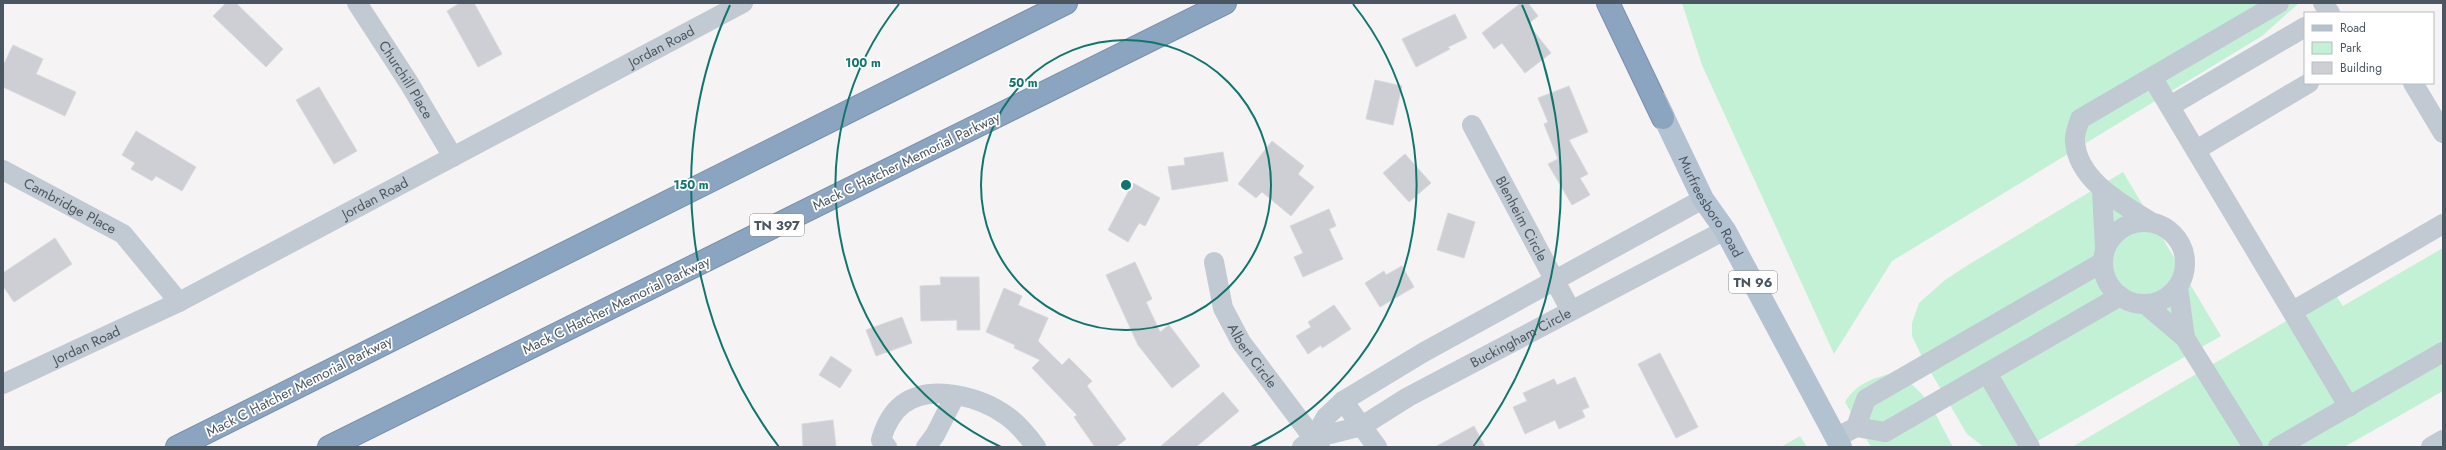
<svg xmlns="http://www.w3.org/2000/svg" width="2446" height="450" viewBox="0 0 2446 450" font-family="Jost,sans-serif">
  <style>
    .green { fill: #c3f1d5 }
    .building { fill: #cdcfd5; stroke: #d7d9de }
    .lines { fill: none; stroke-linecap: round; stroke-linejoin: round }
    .highway-casing { stroke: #7690ad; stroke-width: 24 }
    .minor { stroke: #c1cad2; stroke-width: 20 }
    .major { stroke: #b3c2d1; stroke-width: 22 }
    .highway { stroke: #8ba5c1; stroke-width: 22 }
    .ring { fill: none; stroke: #0f766e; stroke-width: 2 }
    .labels { text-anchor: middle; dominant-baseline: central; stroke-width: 3.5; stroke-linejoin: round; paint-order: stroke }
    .shield { fill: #fff; stroke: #808990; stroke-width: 1 }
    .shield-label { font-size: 13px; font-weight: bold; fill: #4a5661 }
    .street-label { font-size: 14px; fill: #4a5661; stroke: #fff }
    .centre { fill: #0f766e; stroke: #fff; stroke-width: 2 }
    .ring-label { font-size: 12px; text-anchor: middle; font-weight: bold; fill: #0f766e; stroke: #fff; stroke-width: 3.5; stroke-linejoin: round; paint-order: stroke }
  </style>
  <rect width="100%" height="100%" fill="#f5f3f3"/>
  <!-- green -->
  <g class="green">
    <polygon points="1682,3 2299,3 2262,36 1892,261 1834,354 1702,65"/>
    <polygon points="2123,172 2221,336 2027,447 1984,447 1967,434 1923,359 1912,336 1912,323 1919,303 1945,280 1968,265"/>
    <polygon points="2443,248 2443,391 2344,447 2072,447 2334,293 2343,306"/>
    <path d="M1892 373C1925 385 1937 418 1953 447H1871L1845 402C1857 383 1872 379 1892 373Z"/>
    <polygon points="1800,436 1807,447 1781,447"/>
  </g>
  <!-- building -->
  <g class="building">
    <polygon points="226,3 236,3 283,49 266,67 213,16"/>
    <polygon points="460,3 474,3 502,54 478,67 447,11"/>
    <polygon points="1521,3 1528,3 1538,16 1528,24 1551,53 1525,73 1502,43 1494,49 1482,33"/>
    <polygon points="1455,14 1467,38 1448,47 1450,49 1416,67 1402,39"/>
    <polygon points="13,45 43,59 36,74 76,92 65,116 3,87 3,66"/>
    <polygon points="1375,80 1402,86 1393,125 1366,119"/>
    <polygon points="1569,86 1588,132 1569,140 1588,174 1580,178 1590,195 1572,205 1548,164 1558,159 1544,124 1548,122 1538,98"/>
    <polygon points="319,87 357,151 334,164 296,100"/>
    <polygon points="136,131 196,167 182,191 156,176 152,181 131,169 135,163 122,155"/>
    <polygon points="1272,141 1304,166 1298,174 1314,187 1291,216 1262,192 1256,198 1238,184"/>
    <polygon points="1223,152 1228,181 1172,190 1168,167 1185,165 1184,158"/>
    <polygon points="1405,154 1431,183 1409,202 1383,173"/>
    <polygon points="1133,183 1160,198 1145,226 1139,223 1128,242 1108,230"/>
    <polygon points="1329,209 1336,226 1329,229 1343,259 1303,277 1294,257 1303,253 1290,226"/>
    <polygon points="1448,213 1475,222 1464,258 1437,250"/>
    <polygon points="55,238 72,264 14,302 3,286 3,273"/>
    <polygon points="1135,262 1152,299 1146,302 1160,332 1169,325 1200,366 1172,388 1138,345 1106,275"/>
    <polygon points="1402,266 1414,287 1380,307 1365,283 1384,271 1386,275"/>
    <polygon points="940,277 979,277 980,330 957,330 957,320 921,321 920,286 941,285"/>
    <polygon points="1004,288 1022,296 1018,305 1048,318 1038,341 1062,365 1069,358 1092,381 1087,386 1126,439 1116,447 1095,447 1074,417 1077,415 1032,368 1040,360 1014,348 1015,345 986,332"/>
    <polygon points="1334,305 1351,329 1322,348 1321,345 1308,354 1296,336 1311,327 1308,322"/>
    <polygon points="902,317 912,343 876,356 866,330"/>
    <polygon points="1660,353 1698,427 1676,438 1638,364"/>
    <polygon points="831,356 852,370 840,388 819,375"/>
    <polygon points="1575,377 1589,407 1582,410 1585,417 1559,429 1555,420 1525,434 1513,407 1527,401 1523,393 1554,379 1557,385"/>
    <polygon points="1223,392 1239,411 1196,447 1160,447"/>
    <polygon points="833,420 836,447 803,447 802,424"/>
    <polygon points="1474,426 1485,447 1435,447"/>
  </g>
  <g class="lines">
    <!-- highway casing -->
    <g class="highway-casing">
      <g id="highway">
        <polyline points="1608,3 1663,118"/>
        <polyline points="177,447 1066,3"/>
        <polyline points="329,447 1225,3"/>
      </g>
    </g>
    <!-- minor -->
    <g class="minor">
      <path id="s1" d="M357 3 409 83 453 157"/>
      <polyline points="2323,3 2330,13"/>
      <polyline points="2152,77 2349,407"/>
      <polyline points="2413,83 2443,133"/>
      <polyline points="2170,106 2305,27"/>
      <path id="s2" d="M1472 125 1571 311"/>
      <polyline points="2196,150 2309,83"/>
      <path id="s3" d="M3 170 123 234 179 302"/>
      <polyline points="2102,190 2105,248"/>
      <path d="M2151 222C2122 204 2077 180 2075 141 2074 134 2078 126 2080 119L2279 3"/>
      <circle cx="2144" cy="263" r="41"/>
      <path id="s4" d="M1214 262 1223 308 1241 342 1320 447"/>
      <polyline points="2178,287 2185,338"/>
      <polyline points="2145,304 2185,338 2253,447"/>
      <polyline points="2293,311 2443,224"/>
      <polyline points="1987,373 2030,447"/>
      <path id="s5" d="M3 384 179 302 743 3"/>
      <polyline points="1343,401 1377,447"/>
      <polyline points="1856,427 1885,432 2120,296"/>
      <path id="s6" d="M1314 438 1362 426 1408 397 1725 230"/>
      <polyline points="1836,438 1856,427 1866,399 2103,262"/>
      <path d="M887 447 881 440C885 426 891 413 903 404 931 383 981 397 1007 416 1018 424 1028 436 1036 447"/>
      <polyline points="926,447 935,435 955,396"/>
      <polyline points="1302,447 1314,438 1326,417 1343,401 1424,352 1703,199"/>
      <polyline points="2278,447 2443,352"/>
      <polyline points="2431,447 2443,440"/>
    </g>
    <!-- major -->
    <path class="major" id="s7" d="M1656 101 1703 199 1725 230 1841 447"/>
    <!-- highway -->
    <use href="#highway" class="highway"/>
  </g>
  <!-- distance rings -->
  <g class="ring">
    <circle cx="1126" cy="185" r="145"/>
    <path d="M1001 447A290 290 0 0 1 899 4M1353 4A290 290 0 0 1 1251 447"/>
    <path d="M779 447A435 435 0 0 1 730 5M1522 5A435 435 0 0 1 1473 447"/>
  </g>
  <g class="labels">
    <!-- shield labels -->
    <g class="shield">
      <rect x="750" y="214" width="54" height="22" rx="3"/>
      <rect x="1729" y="271" width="48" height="22" rx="3"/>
    </g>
    <g class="shield-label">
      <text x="777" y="225">TN 397</text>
      <text x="1753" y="282">TN 96</text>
    </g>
    <!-- street labels -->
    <g class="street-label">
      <text stroke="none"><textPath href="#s5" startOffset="740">Jordan Road</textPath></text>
      <text stroke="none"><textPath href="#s1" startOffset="91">Churchill Place</textPath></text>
      <text transform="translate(906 161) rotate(-26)">Mack C Hatcher Memorial Parkway</text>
      <text stroke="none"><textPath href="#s5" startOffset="416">Jordan Road</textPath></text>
      <text stroke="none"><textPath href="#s3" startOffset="76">Cambridge Place</textPath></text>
      <text stroke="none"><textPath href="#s7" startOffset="119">Murfreesboro Road</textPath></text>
      <text stroke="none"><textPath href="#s2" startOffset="106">Blenheim Circle</textPath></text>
      <text transform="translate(616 305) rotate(-26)">Mack C Hatcher Memorial Parkway</text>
      <text stroke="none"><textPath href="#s6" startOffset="231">Buckingham Circle</textPath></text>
      <text stroke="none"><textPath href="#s5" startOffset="92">Jordan Road</textPath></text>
      <text stroke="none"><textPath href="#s4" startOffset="103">Albert Circle</textPath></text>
      <text transform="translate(299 386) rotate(-27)">Mack C Hatcher Memorial Parkway</text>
    </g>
  </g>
  <circle cx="1126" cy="185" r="6" class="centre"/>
  <g class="ring-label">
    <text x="863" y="67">100 m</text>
    <text x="1023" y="87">50 m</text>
    <text x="691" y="189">150 m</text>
  </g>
  <!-- border -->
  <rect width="2446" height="450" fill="none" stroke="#4a5661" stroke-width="8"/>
  <!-- legend -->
  <rect x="2304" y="12" width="130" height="72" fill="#ffffff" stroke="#b7bbc0"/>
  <rect x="2312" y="25" width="20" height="6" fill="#b3c2d1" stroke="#b7bbc0"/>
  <text x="2340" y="32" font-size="12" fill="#4a5661">Road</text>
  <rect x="2312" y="42" width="20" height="12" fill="#c3f1d5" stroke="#b7bbc0"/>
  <text x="2340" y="52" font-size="12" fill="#4a5661">Park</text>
  <rect x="2312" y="62" width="20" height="12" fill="#cdcfd5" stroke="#b7bbc0"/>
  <text x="2340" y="72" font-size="12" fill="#4a5661">Building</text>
</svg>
